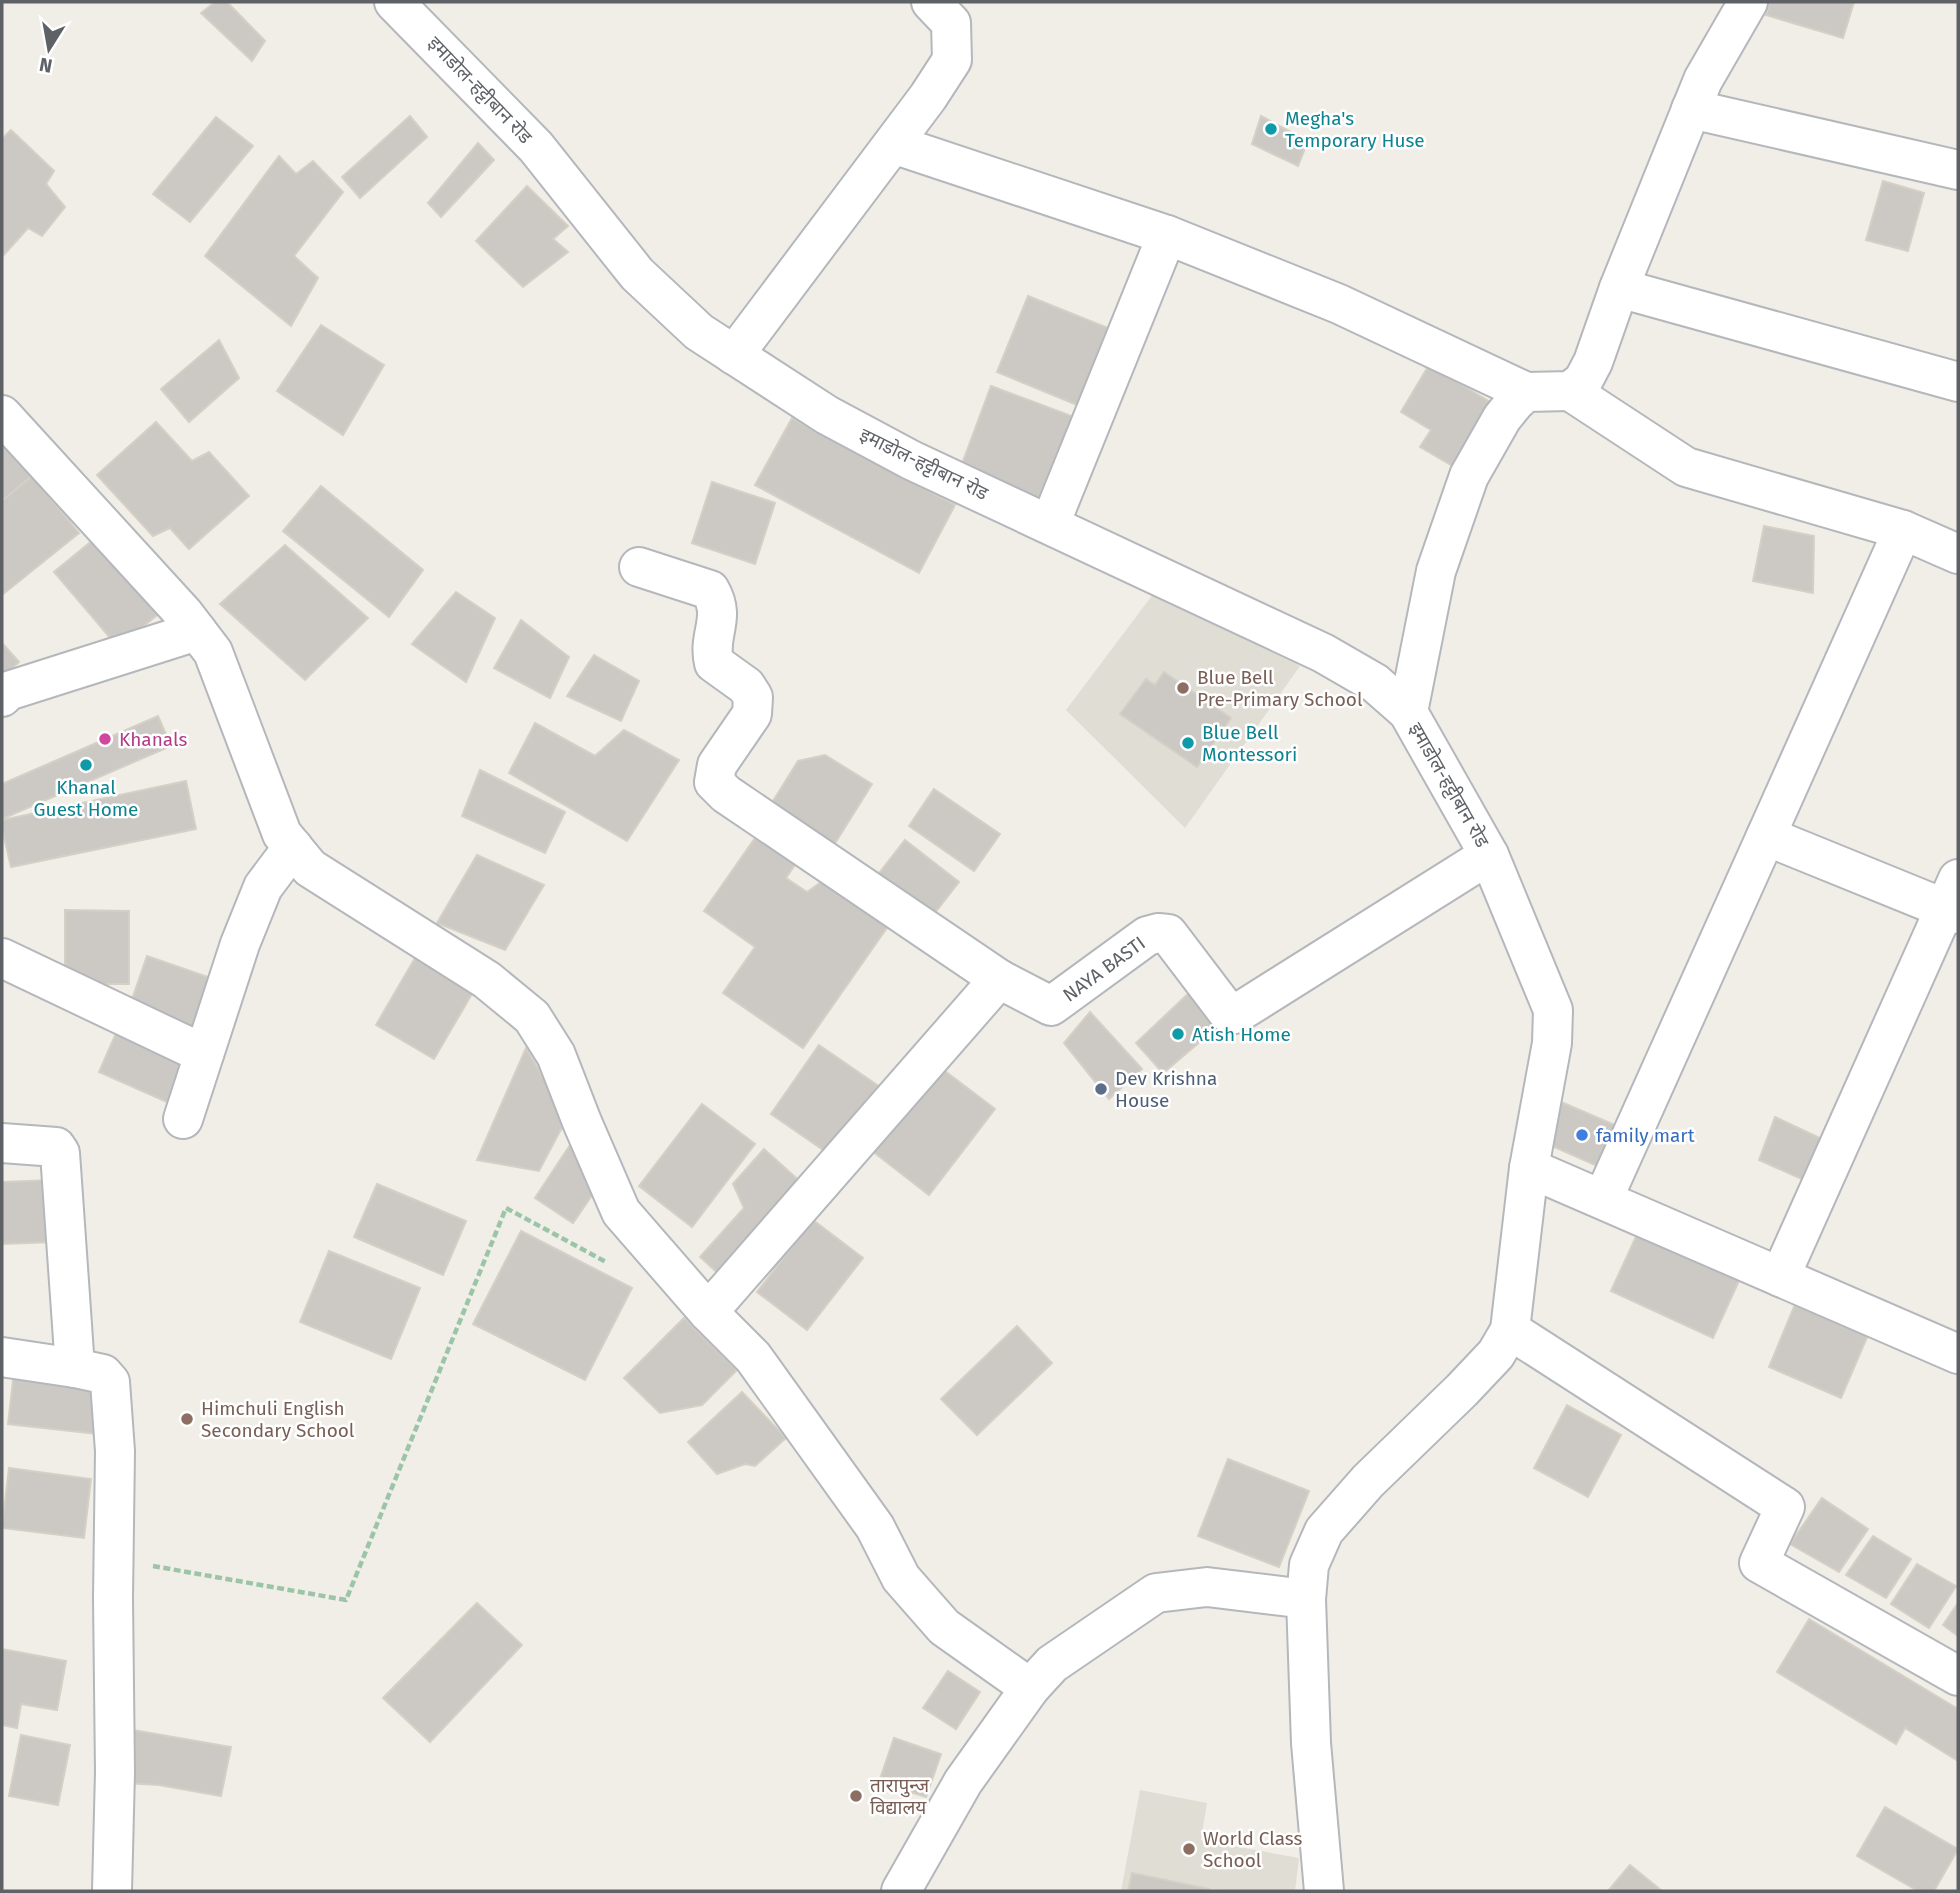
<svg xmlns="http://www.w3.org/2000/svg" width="1960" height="1893" viewBox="0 0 1960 1893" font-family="'Fira Sans','Noto Sans Devanagari',sans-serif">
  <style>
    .education { fill: #e0ddd5 }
    .building { fill: #ccc9c4; stroke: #d5d0c5; stroke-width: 2 }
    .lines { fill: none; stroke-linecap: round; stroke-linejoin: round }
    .minor-casing { stroke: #b4b7bb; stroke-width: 42 }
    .path { stroke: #9cc5a8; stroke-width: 4.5; stroke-dasharray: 7 3.5; stroke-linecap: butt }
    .minor { stroke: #fff; stroke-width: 38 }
    .culture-dot { fill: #0f9aa8; stroke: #fff; stroke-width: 2.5 }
    .education-dot { fill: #8d6e63; stroke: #fff; stroke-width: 2.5 }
    .hotel-dot { fill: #d1479c; stroke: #fff; stroke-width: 2.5 }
    .service-dot { fill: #5c6f8a; stroke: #fff; stroke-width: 2.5 }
    .shop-dot { fill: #3f7fe0; stroke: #fff; stroke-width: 2.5 }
    .labels { text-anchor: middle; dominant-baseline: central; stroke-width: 5; stroke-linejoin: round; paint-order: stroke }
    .street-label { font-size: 19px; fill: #5e6267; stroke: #fff }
    .culture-label { font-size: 19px; fill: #0d838f; stroke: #fff; text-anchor: start }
    .education-label { font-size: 19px; fill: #785e54; stroke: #fff; text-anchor: start }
    .hotel-label { font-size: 19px; fill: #b23c85; stroke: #fff; text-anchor: start }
    .service-label { font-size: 19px; fill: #4e5e75; stroke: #fff; text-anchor: start }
    .shop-label { font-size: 19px; fill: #366cbe; stroke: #fff; text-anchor: start }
  </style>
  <rect width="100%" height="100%" fill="#f0eee7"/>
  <!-- education -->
  <g class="education">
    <polygon points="1157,589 1300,666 1185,828 1066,710"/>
    <polygon points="1140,1790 1207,1803 1201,1840 1299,1858 1295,1891 1225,1891 1214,1889 1213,1891 1121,1891"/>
  </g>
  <!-- building -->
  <g class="building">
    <polygon points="215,2 227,2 265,41 252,61 201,13"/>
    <polygon points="1770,2 1854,2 1843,38 1766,15"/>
    <polygon points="410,116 427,137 360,198 342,177"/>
    <polygon points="1261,116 1308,141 1298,166 1252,144"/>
    <polygon points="216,117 253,146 190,222 153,194"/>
    <polygon points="11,130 54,171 46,184 65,207 42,236 28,228 2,257 2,139"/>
    <polygon points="478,143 494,160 441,217 428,203"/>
    <polygon points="279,156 296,174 313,161 343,192 294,256 318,278 291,326 205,256"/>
    <polygon points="1883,181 1924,193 1908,251 1866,240"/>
    <polygon points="527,186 568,226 553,239 568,252 523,287 476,241"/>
    <polygon points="1028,296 1108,328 1077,405 997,372"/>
    <polygon points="321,325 384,365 343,435 277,391"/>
    <polygon points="219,340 239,378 189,422 161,389"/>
    <polygon points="1429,365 1500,408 1461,471 1420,447 1431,430 1401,412"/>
    <polygon points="991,386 1077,418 1046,504 959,472"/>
    <polygon points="792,418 955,505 919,573 755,485"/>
    <polygon points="156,422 192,461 209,452 249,496 189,549 170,528 153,536 97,475"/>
    <polygon points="2,444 32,476 2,501"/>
    <polygon points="32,476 79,533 2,595 2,501"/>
    <polygon points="712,482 775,503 755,564 692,543"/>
    <polygon points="321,486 423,570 389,617 283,531"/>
    <polygon points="1764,526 1814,536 1813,593 1753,581"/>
    <polygon points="93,540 157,615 118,647 54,572"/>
    <polygon points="285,545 368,618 305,680 220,604"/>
    <polygon points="456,592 495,618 466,682 412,644"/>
    <polygon points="521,620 569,657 550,698 494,668"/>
    <polygon points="2,643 19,662 2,677"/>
    <polygon points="594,655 639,681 621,721 567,696"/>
    <polygon points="1164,672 1231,718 1197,767 1120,714 1146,679 1155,685"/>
    <polygon points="158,716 171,746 2,819 2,784"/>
    <polygon points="535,723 595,756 624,730 679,760 627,841 509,773"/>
    <polygon points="825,755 872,784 834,845 770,806 798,761"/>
    <polygon points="480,770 565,812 545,853 462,816"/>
    <polygon points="186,781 196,829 11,867 2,828 2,820"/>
    <polygon points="934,789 1000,834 974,871 909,826"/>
    <polygon points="760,831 799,859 786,878 807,892 827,878 891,922 803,1048 723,993 755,947 704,911"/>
    <polygon points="905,840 959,882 930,919 876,877"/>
    <polygon points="477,855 544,885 505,950 437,923"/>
    <polygon points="65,910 129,911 129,984 65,984"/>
    <polygon points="147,956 211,978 190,1036 127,1014"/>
    <polygon points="415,958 473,992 434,1059 376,1025"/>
    <polygon points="1189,993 1220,1025 1163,1073 1136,1043"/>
    <polygon points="1090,1012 1142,1069 1109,1099 1064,1043"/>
    <polygon points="117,1031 188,1062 169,1103 99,1072"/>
    <polygon points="819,1045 880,1087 832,1156 771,1114"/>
    <polygon points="526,1048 567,1118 539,1171 477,1160"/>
    <polygon points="937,1065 995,1109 929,1195 871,1150"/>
    <polygon points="1547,1096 1629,1131 1613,1173 1536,1139"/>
    <polygon points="702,1104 755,1144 692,1227 639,1186"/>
    <polygon points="1775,1117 1824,1140 1806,1181 1759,1160"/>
    <polygon points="572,1142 599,1185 573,1223 535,1198"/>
    <polygon points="764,1149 803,1184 721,1276 700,1257 744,1208 733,1184"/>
    <polygon points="54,1180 55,1242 2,1244 2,1182"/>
    <polygon points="377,1184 466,1221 443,1275 354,1237"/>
    <polygon points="813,1220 863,1258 807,1330 757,1292"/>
    <polygon points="1640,1228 1742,1274 1713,1338 1611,1291"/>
    <polygon points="521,1231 632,1288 585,1380 473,1324"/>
    <polygon points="329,1251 420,1288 391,1359 300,1322"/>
    <polygon points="1801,1290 1874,1321 1841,1398 1769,1367"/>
    <polygon points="684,1318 737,1370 702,1405 660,1413 624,1378"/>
    <polygon points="1017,1326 1052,1363 977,1435 941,1399"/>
    <polygon points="14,1372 103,1383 97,1434 8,1424"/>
    <polygon points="742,1392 786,1438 755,1466 745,1464 717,1474 688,1442"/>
    <polygon points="1567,1405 1621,1435 1588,1497 1534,1468"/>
    <polygon points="1228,1459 1309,1491 1279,1567 1198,1536"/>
    <polygon points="9,1468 91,1479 84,1538 2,1528"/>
    <polygon points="1822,1498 1868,1529 1839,1572 1790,1544"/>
    <polygon points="1873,1536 1911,1559 1886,1598 1846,1575"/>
    <polygon points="1917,1564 1956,1586 1929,1628 1891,1604"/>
    <polygon points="477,1603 522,1645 430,1742 383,1698"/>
    <polygon points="1958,1603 1958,1636 1943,1625"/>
    <polygon points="1809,1619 1958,1709 1958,1761 1905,1728 1896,1744 1777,1672"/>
    <polygon points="2,1649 66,1661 57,1710 21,1704 17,1728 2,1725"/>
    <polygon points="948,1671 980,1692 956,1729 923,1708"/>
    <polygon points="133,1730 231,1747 221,1796 159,1785 125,1783"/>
    <polygon points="21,1735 70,1745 58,1805 9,1796"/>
    <polygon points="894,1738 941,1754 926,1797 879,1782"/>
    <polygon points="1885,1807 1958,1849 1934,1891 1918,1891 1857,1856"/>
    <polygon points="1630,1865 1662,1891 1608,1891"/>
    <polygon points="1132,1873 1209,1889 1209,1891 1128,1891"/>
  </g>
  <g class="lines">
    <!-- minor casing -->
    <g class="minor-casing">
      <g id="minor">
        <polyline points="394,2 536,147 637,274 699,332 827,415 911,460 1323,653 1375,683 1408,712 1489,855 1553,1010 1552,1043 1529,1168 1510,1330 1496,1354 1462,1390 1368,1481 1324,1531 1309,1565 1306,1599 1311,1743 1324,1891"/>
        <polyline points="1691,109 1958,170"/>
        <polyline points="893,144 1167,235 1050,524"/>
        <polyline points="1167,235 1339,304 1526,392"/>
        <polyline points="1619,288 1958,382"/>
        <polyline points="734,355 928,97 952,60 951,23 931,2"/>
        <polyline points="1570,391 1686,467 1903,530 1958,554"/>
        <polyline points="2,415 184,614 213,652 282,834 310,868 487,980 532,1017 556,1055 582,1122 621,1212 708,1312 753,1357 875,1527 901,1578 944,1627 1030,1688"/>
        <path d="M639 567 710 590C727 619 707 634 714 663L746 686 753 697 752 714 717 765 714 782 726 794 999 979"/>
        <polyline points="2,697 8,691 197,631"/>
        <polyline points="1408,712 1436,571 1469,476 1502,418 1515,402 1526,392 1570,391 1583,381 1593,362 1619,288 1703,80 1748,2"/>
        <polyline points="1766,836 1903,530"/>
        <polyline points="2,958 204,1054"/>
        <polyline points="183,1119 240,944 263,887 293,847"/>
        <polyline points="2,1143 56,1147 60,1153 75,1368"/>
        <polyline points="1529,1168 1958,1354"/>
        <polyline points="1603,1199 1766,836 1958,914"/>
        <polyline points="1780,1277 1958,879"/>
        <polyline points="708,1312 999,979 1051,1006 1147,936 1158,933 1168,934 1228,1013 1236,1014 1489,855"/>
        <polyline points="1510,1330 1785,1507 1759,1563 1958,1676"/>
        <polyline points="2,1357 75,1368 103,1374 110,1382 115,1451 113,1598 115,1772 112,1891"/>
        <polyline points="901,1891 963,1782 1030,1688 1052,1664 1156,1593 1207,1587 1306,1599"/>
      </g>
    </g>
    <!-- path -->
    <polyline class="path" points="153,1566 346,1600 506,1208 606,1262"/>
    <!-- minor -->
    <use href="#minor" class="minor"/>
  </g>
  <!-- markers -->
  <g class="culture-dot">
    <circle cx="1271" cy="129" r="7"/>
    <circle cx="1188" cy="743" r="7"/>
    <circle cx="86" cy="765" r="7"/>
    <circle cx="1178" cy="1034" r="7"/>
  </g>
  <g class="education-dot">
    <circle cx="1183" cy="688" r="7"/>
    <circle cx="187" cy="1419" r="7"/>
    <circle cx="856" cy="1796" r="7"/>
    <circle cx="1189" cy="1849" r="7"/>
  </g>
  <circle class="hotel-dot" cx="105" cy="739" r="7"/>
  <circle class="service-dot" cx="1101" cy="1089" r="7"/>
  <circle class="shop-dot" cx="1582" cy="1135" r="7"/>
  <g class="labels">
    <!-- street labels -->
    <g class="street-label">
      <text transform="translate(480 90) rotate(46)">इमाडोल-हट्टीबान रोड</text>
      <text transform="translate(924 464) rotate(26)">इमाडोल-हट्टीबान रोड</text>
      <text transform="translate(1449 785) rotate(60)">इमाडोल-हट्टीबान रोड</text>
      <text transform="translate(1104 969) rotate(-36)">NAYA BASTI</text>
    </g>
    <!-- culture labels -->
    <g class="culture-label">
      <text x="1285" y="118">Megha's<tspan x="1285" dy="22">Temporary Huse</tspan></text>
      <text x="1202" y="732">Blue Bell<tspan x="1202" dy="22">Montessori</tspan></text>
      <text x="86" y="787" text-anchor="middle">Khanal<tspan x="86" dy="22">Guest Home</tspan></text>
      <text x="1192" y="1034">Atish Home</text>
    </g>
    <!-- education labels -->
    <g class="education-label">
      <text x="1197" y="677">Blue Bell<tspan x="1197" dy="22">Pre-Primary School</tspan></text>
      <text x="201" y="1408">Himchuli English<tspan x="201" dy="22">Secondary School</tspan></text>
      <text x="870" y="1785">तारापुन्ज<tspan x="870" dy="22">विद्यालय</tspan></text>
      <text x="1203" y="1838">World Class<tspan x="1203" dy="22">School</tspan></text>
    </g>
    <!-- hotel labels -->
    <g class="hotel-label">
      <text x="119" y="739">Khanals</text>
    </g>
    <!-- service labels -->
    <g class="service-label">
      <text x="1115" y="1078">Dev Krishna<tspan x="1115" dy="22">House</tspan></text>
    </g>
    <!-- shop labels -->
    <g class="shop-label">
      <text x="1596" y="1135">family mart</text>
    </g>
  </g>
  <!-- border -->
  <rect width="1960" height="1893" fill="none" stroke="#5e6267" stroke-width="7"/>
  <!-- north arrow -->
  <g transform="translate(49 49) rotate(191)" stroke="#ffffff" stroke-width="5" paint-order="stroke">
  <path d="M0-5L12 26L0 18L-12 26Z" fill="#5e6267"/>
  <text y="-10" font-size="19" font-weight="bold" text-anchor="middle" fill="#5e6267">N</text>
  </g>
</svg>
